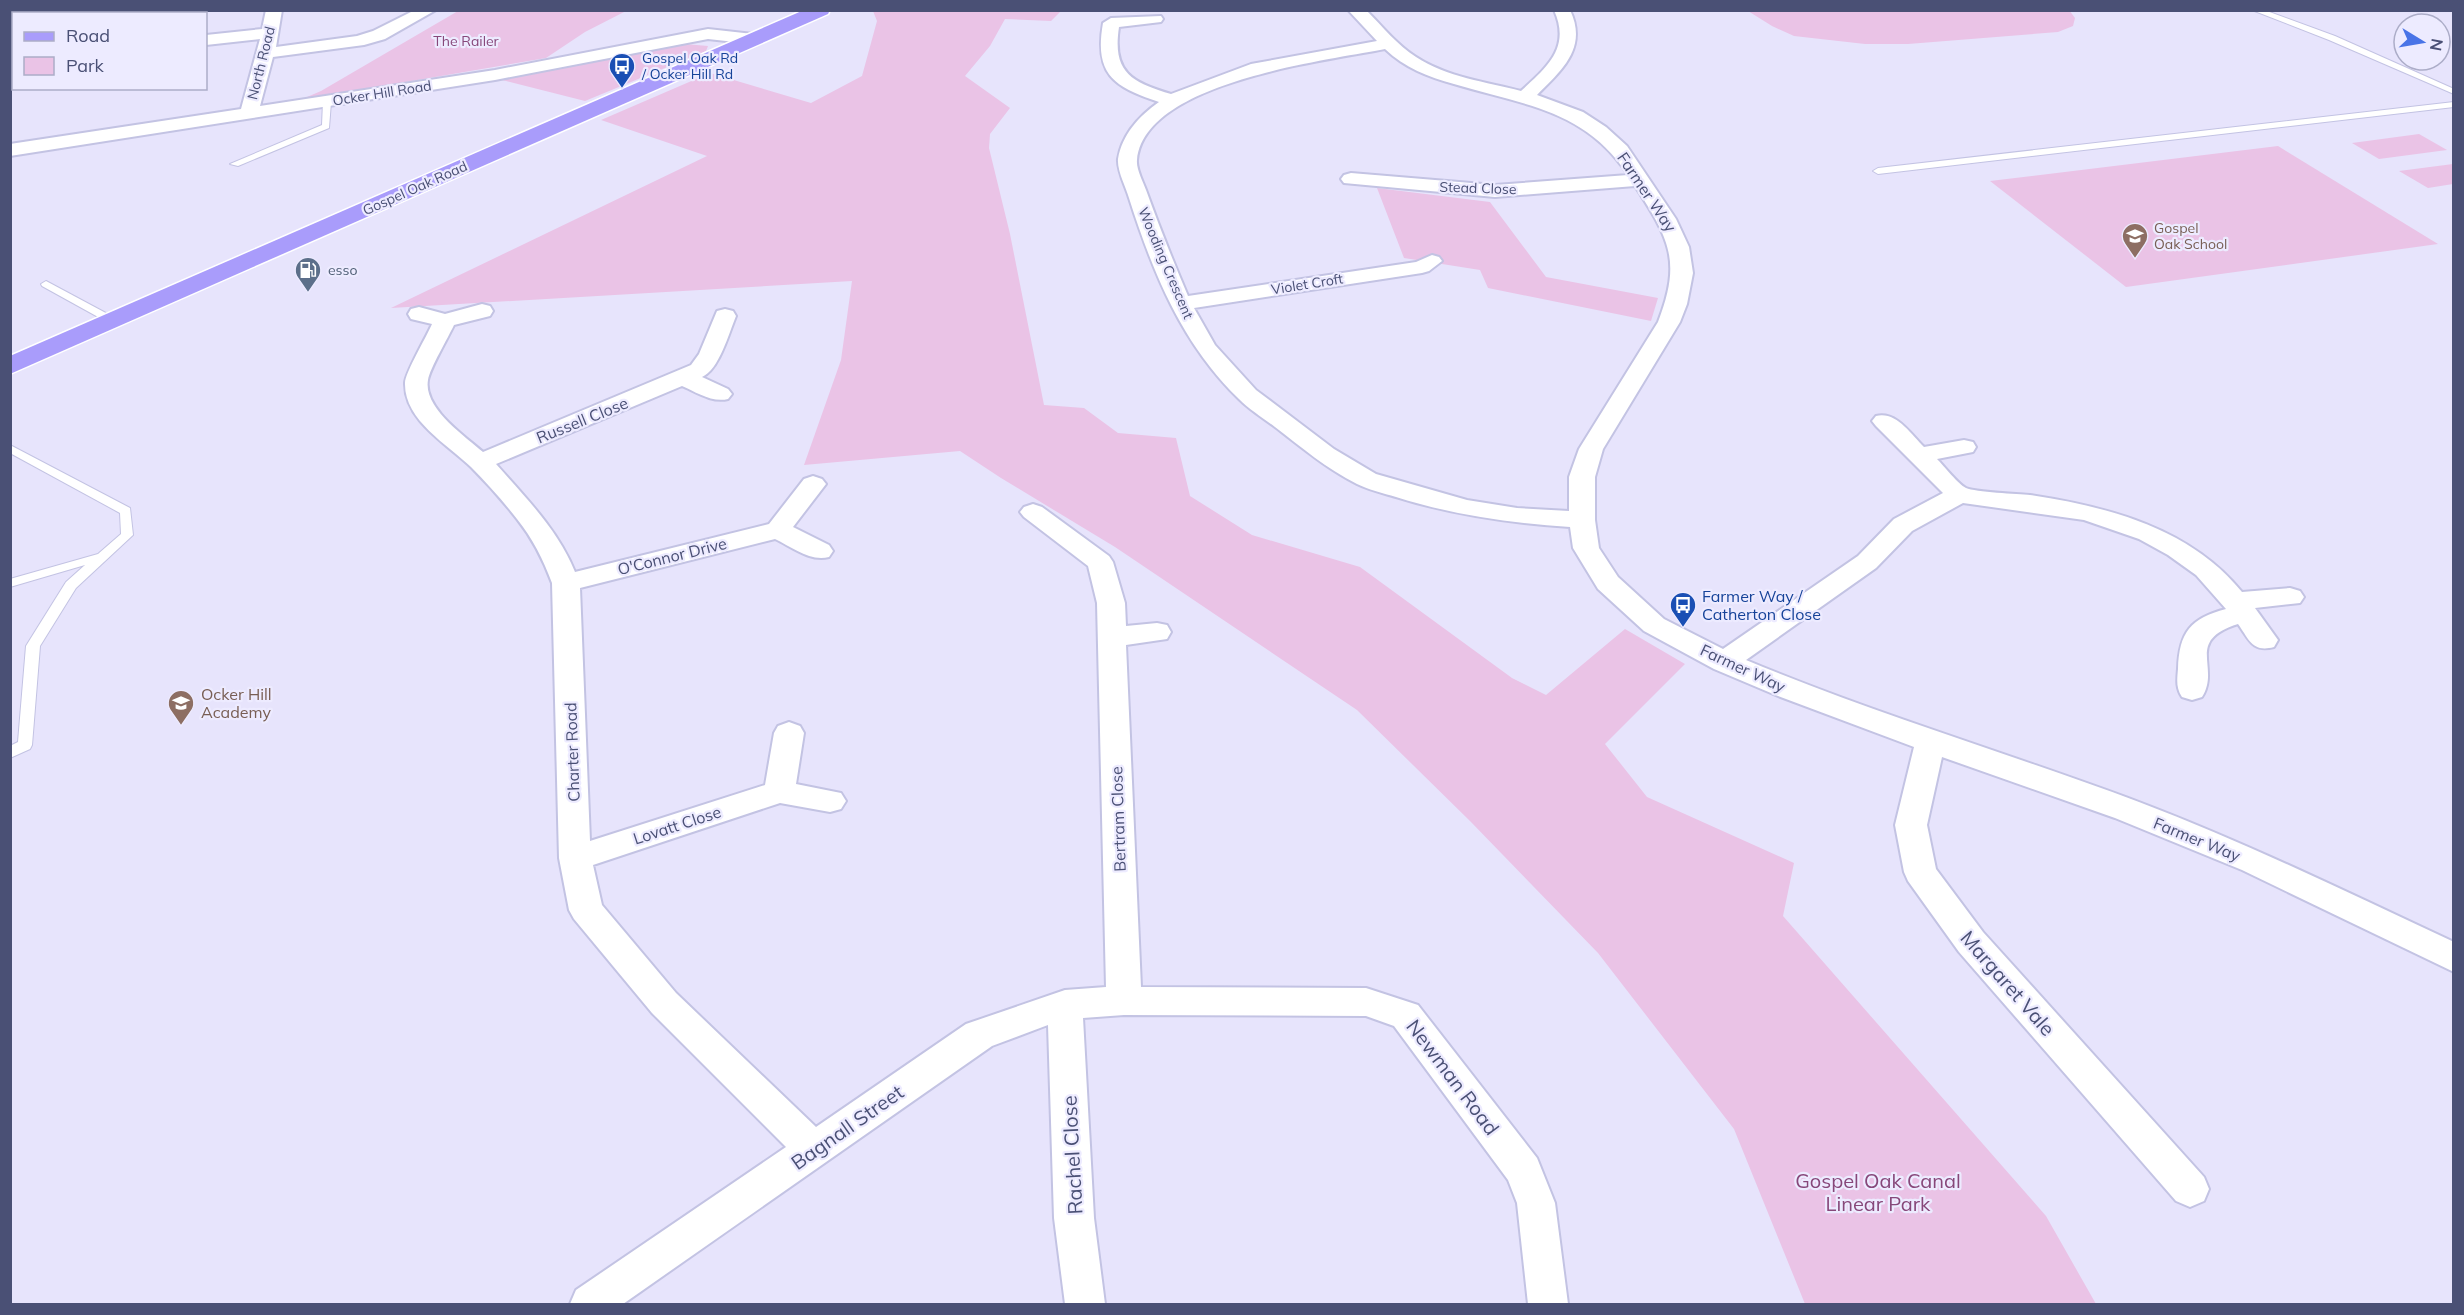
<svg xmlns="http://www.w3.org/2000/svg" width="2464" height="1315" viewBox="0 0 2464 1315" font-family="Mulish,sans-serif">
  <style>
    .green { fill: #eac3e6 }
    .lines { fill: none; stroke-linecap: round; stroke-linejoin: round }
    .service-casing { stroke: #c3c3e3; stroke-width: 2 }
    .minor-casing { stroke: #c3c3e3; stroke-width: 4 }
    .primary-casing { stroke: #fff; stroke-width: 3 }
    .service { fill: #fff; fill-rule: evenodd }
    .minor { fill: #fff; fill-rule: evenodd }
    .primary { fill: #a99cfb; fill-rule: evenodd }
    .labels { text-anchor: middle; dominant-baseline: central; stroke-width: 4.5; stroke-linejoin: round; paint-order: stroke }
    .far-park-label { font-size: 14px; fill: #87477a; stroke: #edebff }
    .far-transit-label { font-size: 14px; fill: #164399; stroke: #edebff; text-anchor: start }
    .far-street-label { font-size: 14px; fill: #4a5075; stroke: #edebff }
    .far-education-label { font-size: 14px; fill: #785e54; stroke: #edebff; text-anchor: start }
    .far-service-label { font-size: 14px; fill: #4e5e75; stroke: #edebff; text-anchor: start }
    .street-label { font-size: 16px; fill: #4a5075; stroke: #edebff }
    .transit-label { font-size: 16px; fill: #164399; stroke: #edebff; text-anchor: start }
    .education-label { font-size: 16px; fill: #785e54; stroke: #edebff; text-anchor: start }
    .near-street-label { font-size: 20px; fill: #4a5075; stroke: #edebff }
    .near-park-label { font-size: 20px; fill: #87477a; stroke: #edebff }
  </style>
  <rect width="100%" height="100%" fill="#e7e4fc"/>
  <!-- green -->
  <g class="green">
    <polygon points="2069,10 2075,18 2073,26 2058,32 1908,44 1865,44 1794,36 1772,26 1748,11"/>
    <polygon points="458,11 626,11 585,32 546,58 300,100 321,91"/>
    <polygon points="873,11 1061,11 1051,21 1005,19 990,46 965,76 1010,108 990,134 989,148 1010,234 1044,405 1084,408 1118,433 1176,438 1190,496 1252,535 1360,567 1512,678 1546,695 1625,629 1685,664 1605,744 1647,797 1794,863 1783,916 2046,1216 2096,1304 1805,1304 1734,1129 1598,953 1470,821 1357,710 1115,547 1001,478 960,451 804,465 841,360 852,281 391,308 707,156 601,120 710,73 811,103 862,76 877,21"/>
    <polygon points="685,44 708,46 706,51 585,101 498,79"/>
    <polygon points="2419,134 2447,150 2379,159 2352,143"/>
    <polygon points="2278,146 2438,244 2126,287 1990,181"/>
    <polygon points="2453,164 2453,184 2428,188 2399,171"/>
    <polygon points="1377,188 1490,202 1546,277 1658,298 1651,321 1488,288 1480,270 1404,258"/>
  </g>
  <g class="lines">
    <!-- service casing -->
    <g class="service-casing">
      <g id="service">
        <polygon points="2252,10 2264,10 2335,36 2454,89 2454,94 2329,40"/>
        <polygon points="327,99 331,102 329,128 238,166 230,164 322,125 323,102"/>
        <polygon points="2454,102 2454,107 1878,174 1873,171 1878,168"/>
        <polygon points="46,281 117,319 118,321 113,324 109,323 42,286 41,284"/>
        <polygon points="10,445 130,508 133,535 76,588 40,646 32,745 30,749 10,758 10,746 18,742 26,646 66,582 85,565 10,587 10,579 98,554 121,534 120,513 10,453"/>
      </g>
    </g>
    <!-- minor casing -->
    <g class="minor-casing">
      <g id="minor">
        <polygon points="266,10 282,10 276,47 357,36 373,31 415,10 436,10 385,39 364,45 273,57 260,106 495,70 708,29 753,34 761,39 753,44 708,39 495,80 10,156 10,144 241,109 260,39 206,45 206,35 262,29"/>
        <path d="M1348 10H1366C1383 27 1397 45 1416 57 1446 77 1487 82 1521 91 1547 67 1571 48 1554 10H1570C1588 48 1562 70 1537 95L1583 112 1606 127 1627 146 1676 219 1689 247 1693 273 1687 304 1680 322 1603 449 1595 477V520L1599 548 1618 577 1664 619 1723 649 1858 556 1894 519 1943 493 1876 426 1872 421 1876 416C1896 411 1910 433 1924 447L1964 440 1973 442 1976 447 1973 452 1937 459C1944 466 1958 484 1966 488 1975 492 2018 494 2030 495 2109 507 2190 528 2242 592L2290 588 2300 591 2304 597 2300 603 2255 608 2278 640 2274 647C2252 653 2249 639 2238 624 2184 641 2221 667 2202 697L2192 700 2182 697C2176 688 2177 680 2178 669 2179 632 2191 618 2226 609L2196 575 2168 555 2139 539 2084 520 1963 503 1912 531 1876 568 1746 660C1875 714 2008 753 2139 802 2247 843 2349 893 2454 942V972L2242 870 2115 818 1942 757 1927 825 1936 869 1983 932 2204 1177 2209 1189 2204 1201 2190 1207 2176 1201 1959 952 1908 881 1904 872 1895 825 1914 747 1778 696 1714 669 1644 631 1598 589 1573 548 1570 527C1510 523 1453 515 1396 497 1383 493 1369 490 1357 484 1327 469 1301 447 1275 427 1263 418 1250 410 1239 399 1182 344 1153 273 1129 198 1126 187 1117 171 1118 159 1122 135 1139 116 1159 102 1113 87 1094 74 1103 23L1111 18 1161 16 1163 19 1161 22 1119 27C1112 73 1132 82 1171 94L1251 64 1377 41ZM1385 49C1405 68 1428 77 1454 84 1523 105 1585 109 1628 175L1495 185 1351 173 1344 175 1341 179 1344 183 1495 197 1635 186C1669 239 1682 260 1658 322L1579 449 1569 477V511L1517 508 1467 500 1376 474 1334 449 1256 390 1215 345 1194 308 1422 273 1429 271 1442 261 1439 257 1432 255 1416 262 1188 296C1173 261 1159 226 1146 190 1143 182 1136 169 1137 160 1144 82 1324 61 1385 49Z"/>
        <rect x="10" y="55" width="4" height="10"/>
        <path d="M482 304 490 306 493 311 490 316 454 325C448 338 430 368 428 380 423 408 465 436 483 452L691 365 699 354 717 311 725 309 733 311 736 316C729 333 719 370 702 377L728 389 732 394 728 399C712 403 696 392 682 386L496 464C526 498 558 530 575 572L769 524 804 479 813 476 822 479 826 484 793 527 829 545 833 551 829 557C810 562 792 547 775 539L580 588 590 841 765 785 774 733 778 726 789 722 800 726 804 733 796 784 841 793 846 801 841 809 830 812 780 803 593 865 602 905 676 993 816 1127 966 1024 1065 990 1106 987 1097 603 1088 566 1024 517 1020 512 1024 507 1033 504 1042 507 1109 556 1113 562 1125 603 1126 626 1157 623 1167 625 1171 632 1167 639 1126 645 1141 987 1366 988 1418 1005 1537 1158 1555 1203 1568 1304H1528L1517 1203 1508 1180 1394 1026 1366 1016 1124 1015 1083 1018 1094 1218 1105 1304H1065L1054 1218 1048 1025 992 1046 623 1304H570L576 1290 786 1147 652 1013 574 919 569 910 559 858 552 583C543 559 533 539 517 519 503 501 487 483 471 467 447 444 404 420 405 383 405 373 427 336 432 324L411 319 408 314 411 309 419 307 445 314Z"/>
      </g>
    </g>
    <!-- primary casing -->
    <g class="primary-casing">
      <polygon id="primary" points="804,10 830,10 828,14 10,374 10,356"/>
    </g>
    <!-- service -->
    <use href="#service" class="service"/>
    <!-- minor -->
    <use href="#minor" class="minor"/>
    <!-- primary -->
    <use href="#primary" class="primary"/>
  </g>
  <!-- icons -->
  <defs>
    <g id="bus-pin" transform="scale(1.35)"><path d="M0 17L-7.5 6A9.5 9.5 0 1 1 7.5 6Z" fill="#1a4fb4" stroke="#edebff"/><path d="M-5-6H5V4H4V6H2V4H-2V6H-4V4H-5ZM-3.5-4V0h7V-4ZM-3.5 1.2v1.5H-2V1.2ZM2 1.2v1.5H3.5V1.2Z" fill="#fff"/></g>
    <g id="school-pin" transform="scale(1.35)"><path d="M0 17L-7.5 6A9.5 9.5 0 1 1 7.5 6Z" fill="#8d6e63" stroke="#edebff"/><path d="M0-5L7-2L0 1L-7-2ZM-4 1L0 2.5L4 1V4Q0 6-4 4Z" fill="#fff"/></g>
    <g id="fuel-pin" transform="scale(1.35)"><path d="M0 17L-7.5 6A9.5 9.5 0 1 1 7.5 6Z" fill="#5c6f8a" stroke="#edebff"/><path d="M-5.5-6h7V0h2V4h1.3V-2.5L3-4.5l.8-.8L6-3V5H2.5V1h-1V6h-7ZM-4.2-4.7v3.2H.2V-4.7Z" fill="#fff"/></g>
  </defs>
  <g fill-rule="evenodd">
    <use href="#bus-pin" x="622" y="66"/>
    <use href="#school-pin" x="2135" y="236"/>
    <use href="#fuel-pin" x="308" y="270"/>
    <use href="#bus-pin" x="1683" y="605"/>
    <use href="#school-pin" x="181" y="703"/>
  </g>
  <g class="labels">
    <!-- far-park labels -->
    <g class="far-park-label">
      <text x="466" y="41">The Railer</text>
    </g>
    <!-- far-transit labels -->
    <g class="far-transit-label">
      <text x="642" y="58">Gospel Oak Rd<tspan x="642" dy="16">/ Ocker Hill Rd</tspan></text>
    </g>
    <!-- far-street labels -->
    <g class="far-street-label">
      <text transform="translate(261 63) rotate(-76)">North Road</text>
      <text transform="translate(382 93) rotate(-9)">Ocker Hill Road</text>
      <text transform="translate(415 188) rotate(-24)">Gospel Oak Road</text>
      <text transform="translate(1478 188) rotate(2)">Stead Close</text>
      <text transform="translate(1166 263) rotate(67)">Wooding Crescent</text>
      <text transform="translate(1307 284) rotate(-9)">Violet Croft</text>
    </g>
    <!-- far-education labels -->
    <g class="far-education-label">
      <text x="2154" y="228">Gospel<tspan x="2154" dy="16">Oak School</tspan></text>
    </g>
    <!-- far-service labels -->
    <g class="far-service-label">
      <text x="328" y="270">esso</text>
    </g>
    <!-- street labels -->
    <g class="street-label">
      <text transform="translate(1647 192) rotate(56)">Farmer Way</text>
      <text transform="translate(582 420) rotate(-22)">Russell Close</text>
      <text transform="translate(672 556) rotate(-14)">O'Connor Drive</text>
      <text transform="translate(1743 668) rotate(25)">Farmer Way</text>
      <text transform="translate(572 752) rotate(-92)">Charter Road</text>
      <text transform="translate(1118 819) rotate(-92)">Bertram Close</text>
      <text transform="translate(677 825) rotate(-18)">Lovatt Close</text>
      <text transform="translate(2197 839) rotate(22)">Farmer Way</text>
    </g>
    <!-- transit labels -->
    <g class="transit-label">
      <text x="1702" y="596">Farmer Way /<tspan x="1702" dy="18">Catherton Close</tspan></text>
    </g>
    <!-- education labels -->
    <g class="education-label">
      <text x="201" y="694">Ocker Hill<tspan x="201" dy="18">Academy</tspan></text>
    </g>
    <!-- near-street labels -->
    <g class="near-street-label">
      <text transform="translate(2008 983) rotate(49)">Margaret Vale</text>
      <text transform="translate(1453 1077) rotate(53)">Newman Road</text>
      <text transform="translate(847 1127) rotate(-35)">Bagnall Street</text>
      <text transform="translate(1072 1155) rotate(-93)">Rachel Close</text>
    </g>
    <!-- near-park labels -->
    <g class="near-park-label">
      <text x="1878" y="1180">Gospel Oak Canal<tspan x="1878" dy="23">Linear Park</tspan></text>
    </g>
  </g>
  <!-- border -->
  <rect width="2464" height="1315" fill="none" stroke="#4a5075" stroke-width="24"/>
  <!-- legend -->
  <rect x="12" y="12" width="195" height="78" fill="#edebff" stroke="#acadc8" stroke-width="1.5"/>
  <rect x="24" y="32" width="30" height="9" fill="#a99cfb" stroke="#acadc8" stroke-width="1.5"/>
  <text x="66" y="42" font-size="18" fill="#4a5075">Road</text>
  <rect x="24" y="57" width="30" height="18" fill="#eac3e6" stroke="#acadc8" stroke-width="1.5"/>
  <text x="66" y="72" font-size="18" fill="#4a5075">Park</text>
  <!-- north arrow -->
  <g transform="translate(2422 42) rotate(101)"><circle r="28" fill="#edebff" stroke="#acadc8" stroke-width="1.5"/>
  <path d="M0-4.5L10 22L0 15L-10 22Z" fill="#4974e7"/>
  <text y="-9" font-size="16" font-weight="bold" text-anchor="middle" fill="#4a5075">N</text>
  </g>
</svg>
